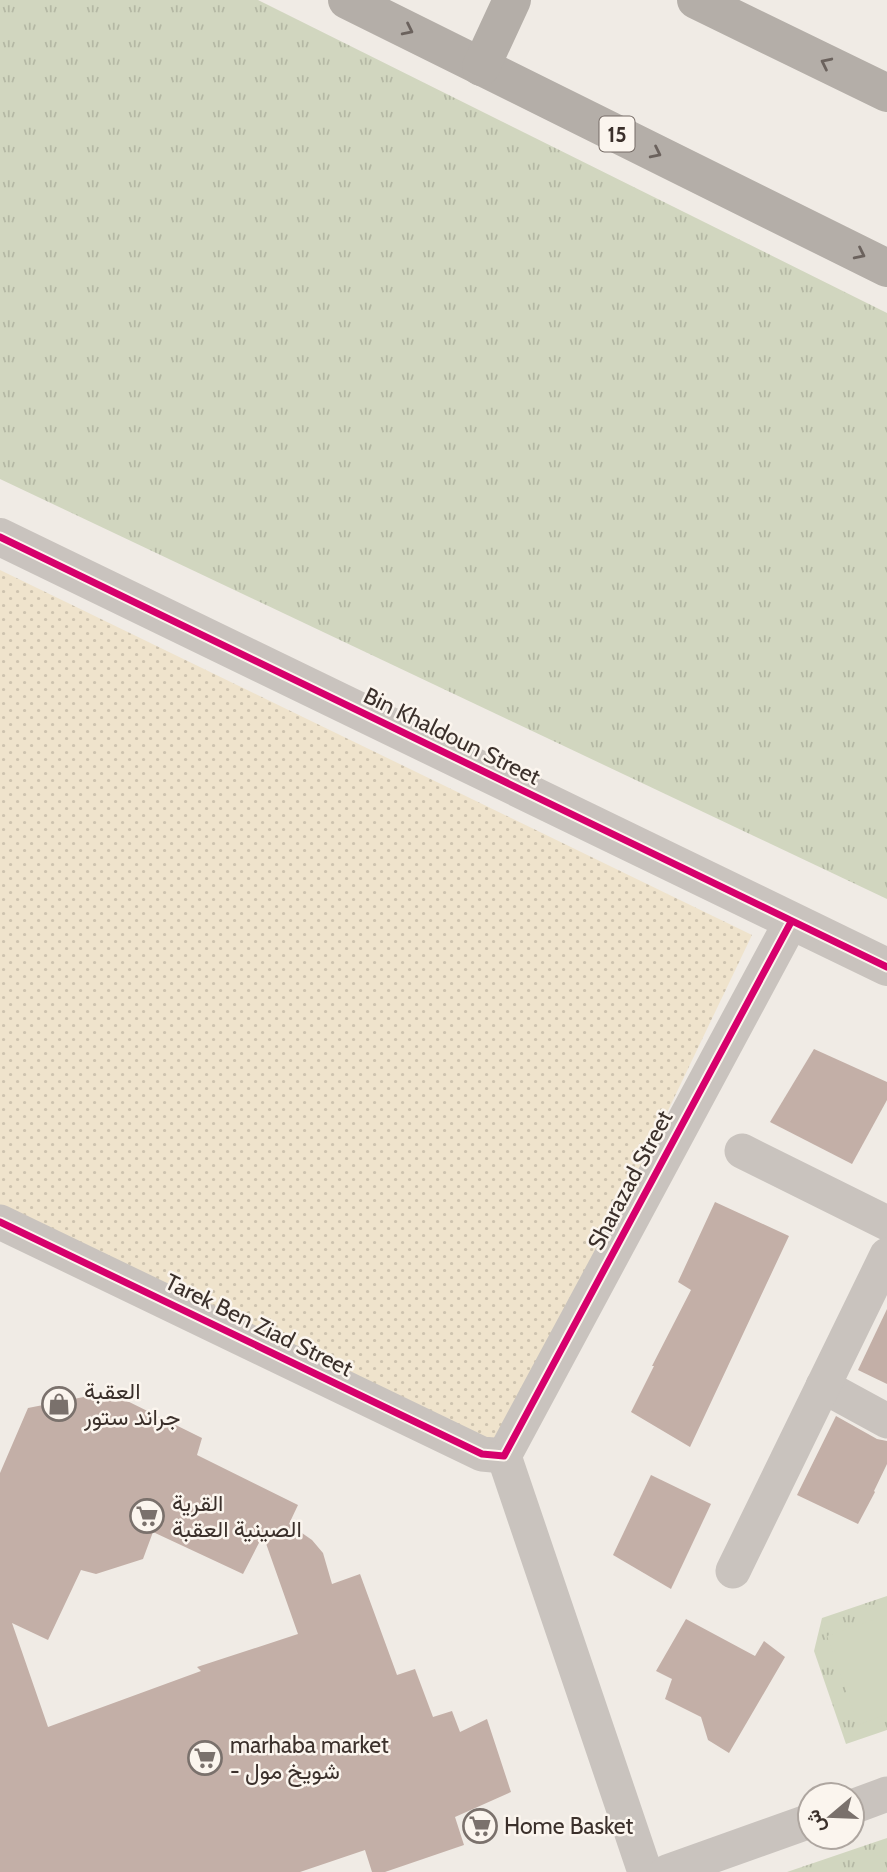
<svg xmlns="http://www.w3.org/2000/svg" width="887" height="1872" viewBox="0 0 887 1872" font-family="Cabin,Vazirmatn,sans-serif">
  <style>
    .sand { fill: url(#sand-dots) }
    .park { fill: url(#park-tufts) }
    .garden { fill: #d1d6bf }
    .building { fill: #c3afa7; fill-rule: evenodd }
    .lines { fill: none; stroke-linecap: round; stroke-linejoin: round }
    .minor { stroke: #c9c3be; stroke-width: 35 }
    .tertiary { stroke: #c9c3be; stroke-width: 38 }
    .trunk { stroke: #b4aea8; stroke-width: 38 }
    .cycleway-casing { stroke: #fbf5ee; stroke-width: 11 }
    .cycleway { stroke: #d6006c; stroke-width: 7 }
    .oneway { stroke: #6b625d }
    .labels { text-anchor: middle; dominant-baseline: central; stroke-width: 5; stroke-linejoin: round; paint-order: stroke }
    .shield { fill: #fbf5ee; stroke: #756b66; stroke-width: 2 }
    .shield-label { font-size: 21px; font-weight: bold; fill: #3b302b }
    .street-label { font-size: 23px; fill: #3b302b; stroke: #fbf5ee }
    .poi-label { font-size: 23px; fill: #3b302b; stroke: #fbf5ee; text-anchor: start }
  </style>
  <defs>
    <pattern id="sand-dots" width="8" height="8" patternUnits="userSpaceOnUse" patternTransform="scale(1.75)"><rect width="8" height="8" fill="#efe3cc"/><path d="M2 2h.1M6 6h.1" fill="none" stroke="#cec3af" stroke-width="1.8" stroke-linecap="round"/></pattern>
    <pattern id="park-tufts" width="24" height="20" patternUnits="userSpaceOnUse" patternTransform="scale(1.75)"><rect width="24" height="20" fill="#d1d6bf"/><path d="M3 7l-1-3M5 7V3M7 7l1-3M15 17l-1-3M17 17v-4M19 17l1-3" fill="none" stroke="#b4b8a4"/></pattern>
  </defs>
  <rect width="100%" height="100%" fill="#f0ebe5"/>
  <!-- sand -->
  <polygon class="sand" points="0,570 752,935 495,1472 0,1232"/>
  <!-- park -->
  <g class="park">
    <polygon points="0,0 258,0 887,313 887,899 0,479"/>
    <polygon points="887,1596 887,1730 846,1744 814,1651 822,1618"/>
    <polygon points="887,1838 887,1872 787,1872"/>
  </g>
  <!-- garden -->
  <polygon class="garden" points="887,1615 887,1714 858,1725 827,1636"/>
  <!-- building -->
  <g class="building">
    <polygon points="814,1049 887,1082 887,1100 852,1164 770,1122"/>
    <polygon points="715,1202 789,1236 690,1447 631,1412 654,1366 652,1366 691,1290 678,1282"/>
    <polygon points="887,1309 887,1384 858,1370"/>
    <path d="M109 1392 202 1438 197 1455 298 1505 289 1524 312 1540 323 1553 332 1584 360 1574 397 1675 415 1669 433 1717 452 1711 460 1732 487 1719 511 1792 455 1817 464 1845 385 1872H372L365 1850 300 1872H0V1473L28 1408ZM153 1532 243 1574 263 1535 298 1634 197 1667 201 1671 48 1727 12 1623 48 1640 81 1570 96 1574 143 1559Z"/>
    <polygon points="836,1416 877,1439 887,1441 887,1464 874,1491 875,1492 858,1524 797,1495"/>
    <polygon points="651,1475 711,1504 671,1589 613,1555"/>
    <polygon points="686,1619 755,1656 764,1641 785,1657 729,1753 708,1740 701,1717 665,1699 672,1679 656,1671"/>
  </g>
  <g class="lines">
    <!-- minor -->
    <g class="minor">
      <polyline points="742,1151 887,1223"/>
      <polyline points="0,1222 482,1454 504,1456"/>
      <polyline points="823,1386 887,1421"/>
      <polyline points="504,1456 791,922"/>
      <polyline points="504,1456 645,1872"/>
      <polyline points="733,1571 887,1255"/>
      <polyline points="852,1807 887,1794"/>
      <polyline points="667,1872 810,1821"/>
    </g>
    <!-- tertiary -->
    <polyline class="tertiary" points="0,537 887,967"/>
    <!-- trunk -->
    <g class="trunk">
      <polyline points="347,0 887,268"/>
      <polyline points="696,0 887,93"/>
      <polyline points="481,67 512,0"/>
    </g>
    <!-- cycleway casing -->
    <g class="cycleway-casing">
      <g id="cycleway">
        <polyline points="0,537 887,967"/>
        <polyline points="0,1222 482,1454 504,1456 791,922"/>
      </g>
    </g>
    <!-- cycleway -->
    <use href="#cycleway" class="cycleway"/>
  </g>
  <!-- one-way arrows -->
  <defs><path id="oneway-chevron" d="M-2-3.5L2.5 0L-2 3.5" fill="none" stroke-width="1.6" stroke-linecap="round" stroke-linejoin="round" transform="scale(1.75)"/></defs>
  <g class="oneway">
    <use href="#oneway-chevron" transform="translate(408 30) rotate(26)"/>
    <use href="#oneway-chevron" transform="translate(826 63) rotate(-154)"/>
    <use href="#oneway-chevron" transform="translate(656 153) rotate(26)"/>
    <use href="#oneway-chevron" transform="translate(860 254) rotate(26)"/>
  </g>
  <!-- icons -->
  <defs>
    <g id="shop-ring" transform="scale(1.75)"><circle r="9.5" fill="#fbf5ee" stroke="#7a716c" stroke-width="1.5"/><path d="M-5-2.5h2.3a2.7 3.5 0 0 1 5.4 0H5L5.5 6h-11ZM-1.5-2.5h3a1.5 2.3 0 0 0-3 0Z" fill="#7a716c"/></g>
    <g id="supermarket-ring" transform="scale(1.75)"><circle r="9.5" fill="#fbf5ee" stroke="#7a716c" stroke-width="1.5"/><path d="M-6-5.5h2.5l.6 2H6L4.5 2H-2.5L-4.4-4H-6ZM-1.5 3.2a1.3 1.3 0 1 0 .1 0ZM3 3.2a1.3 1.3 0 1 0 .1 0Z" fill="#7a716c"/></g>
  </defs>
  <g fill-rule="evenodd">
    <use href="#shop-ring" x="59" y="1404"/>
    <use href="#supermarket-ring" x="147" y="1516"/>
    <use href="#supermarket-ring" x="205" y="1758"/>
    <use href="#supermarket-ring" x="480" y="1826"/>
  </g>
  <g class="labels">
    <!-- shield labels -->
    <rect class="shield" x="599.5" y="116.5" width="35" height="35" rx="5"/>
    <g class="shield-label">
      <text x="617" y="134">15</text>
    </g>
    <!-- street labels -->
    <g class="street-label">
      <text transform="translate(452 736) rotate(26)">Bin Khaldoun Street</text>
      <text transform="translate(630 1180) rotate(-62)">Sharazad Street</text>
      <text transform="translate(259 1325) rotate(26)">Tarek Ben Ziad Street</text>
    </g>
    <!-- poi labels -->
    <g class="poi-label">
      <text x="84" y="1391">العقبة<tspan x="84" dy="26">جراند ستور</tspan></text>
      <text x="172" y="1503">القرية<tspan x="172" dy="26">الصينية العقبة</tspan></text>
      <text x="230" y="1745">marhaba market<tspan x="230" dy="26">- شويخ مول</tspan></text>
      <text x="504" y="1826">Home Basket</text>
    </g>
  </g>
  <!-- north arrow -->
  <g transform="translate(831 1816) rotate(251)"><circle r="33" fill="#fbf5ee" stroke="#aea6a0" stroke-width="2"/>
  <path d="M0-5L12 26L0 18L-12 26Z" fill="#7a716c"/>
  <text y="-10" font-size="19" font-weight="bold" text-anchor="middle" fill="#3b302b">ش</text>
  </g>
</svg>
